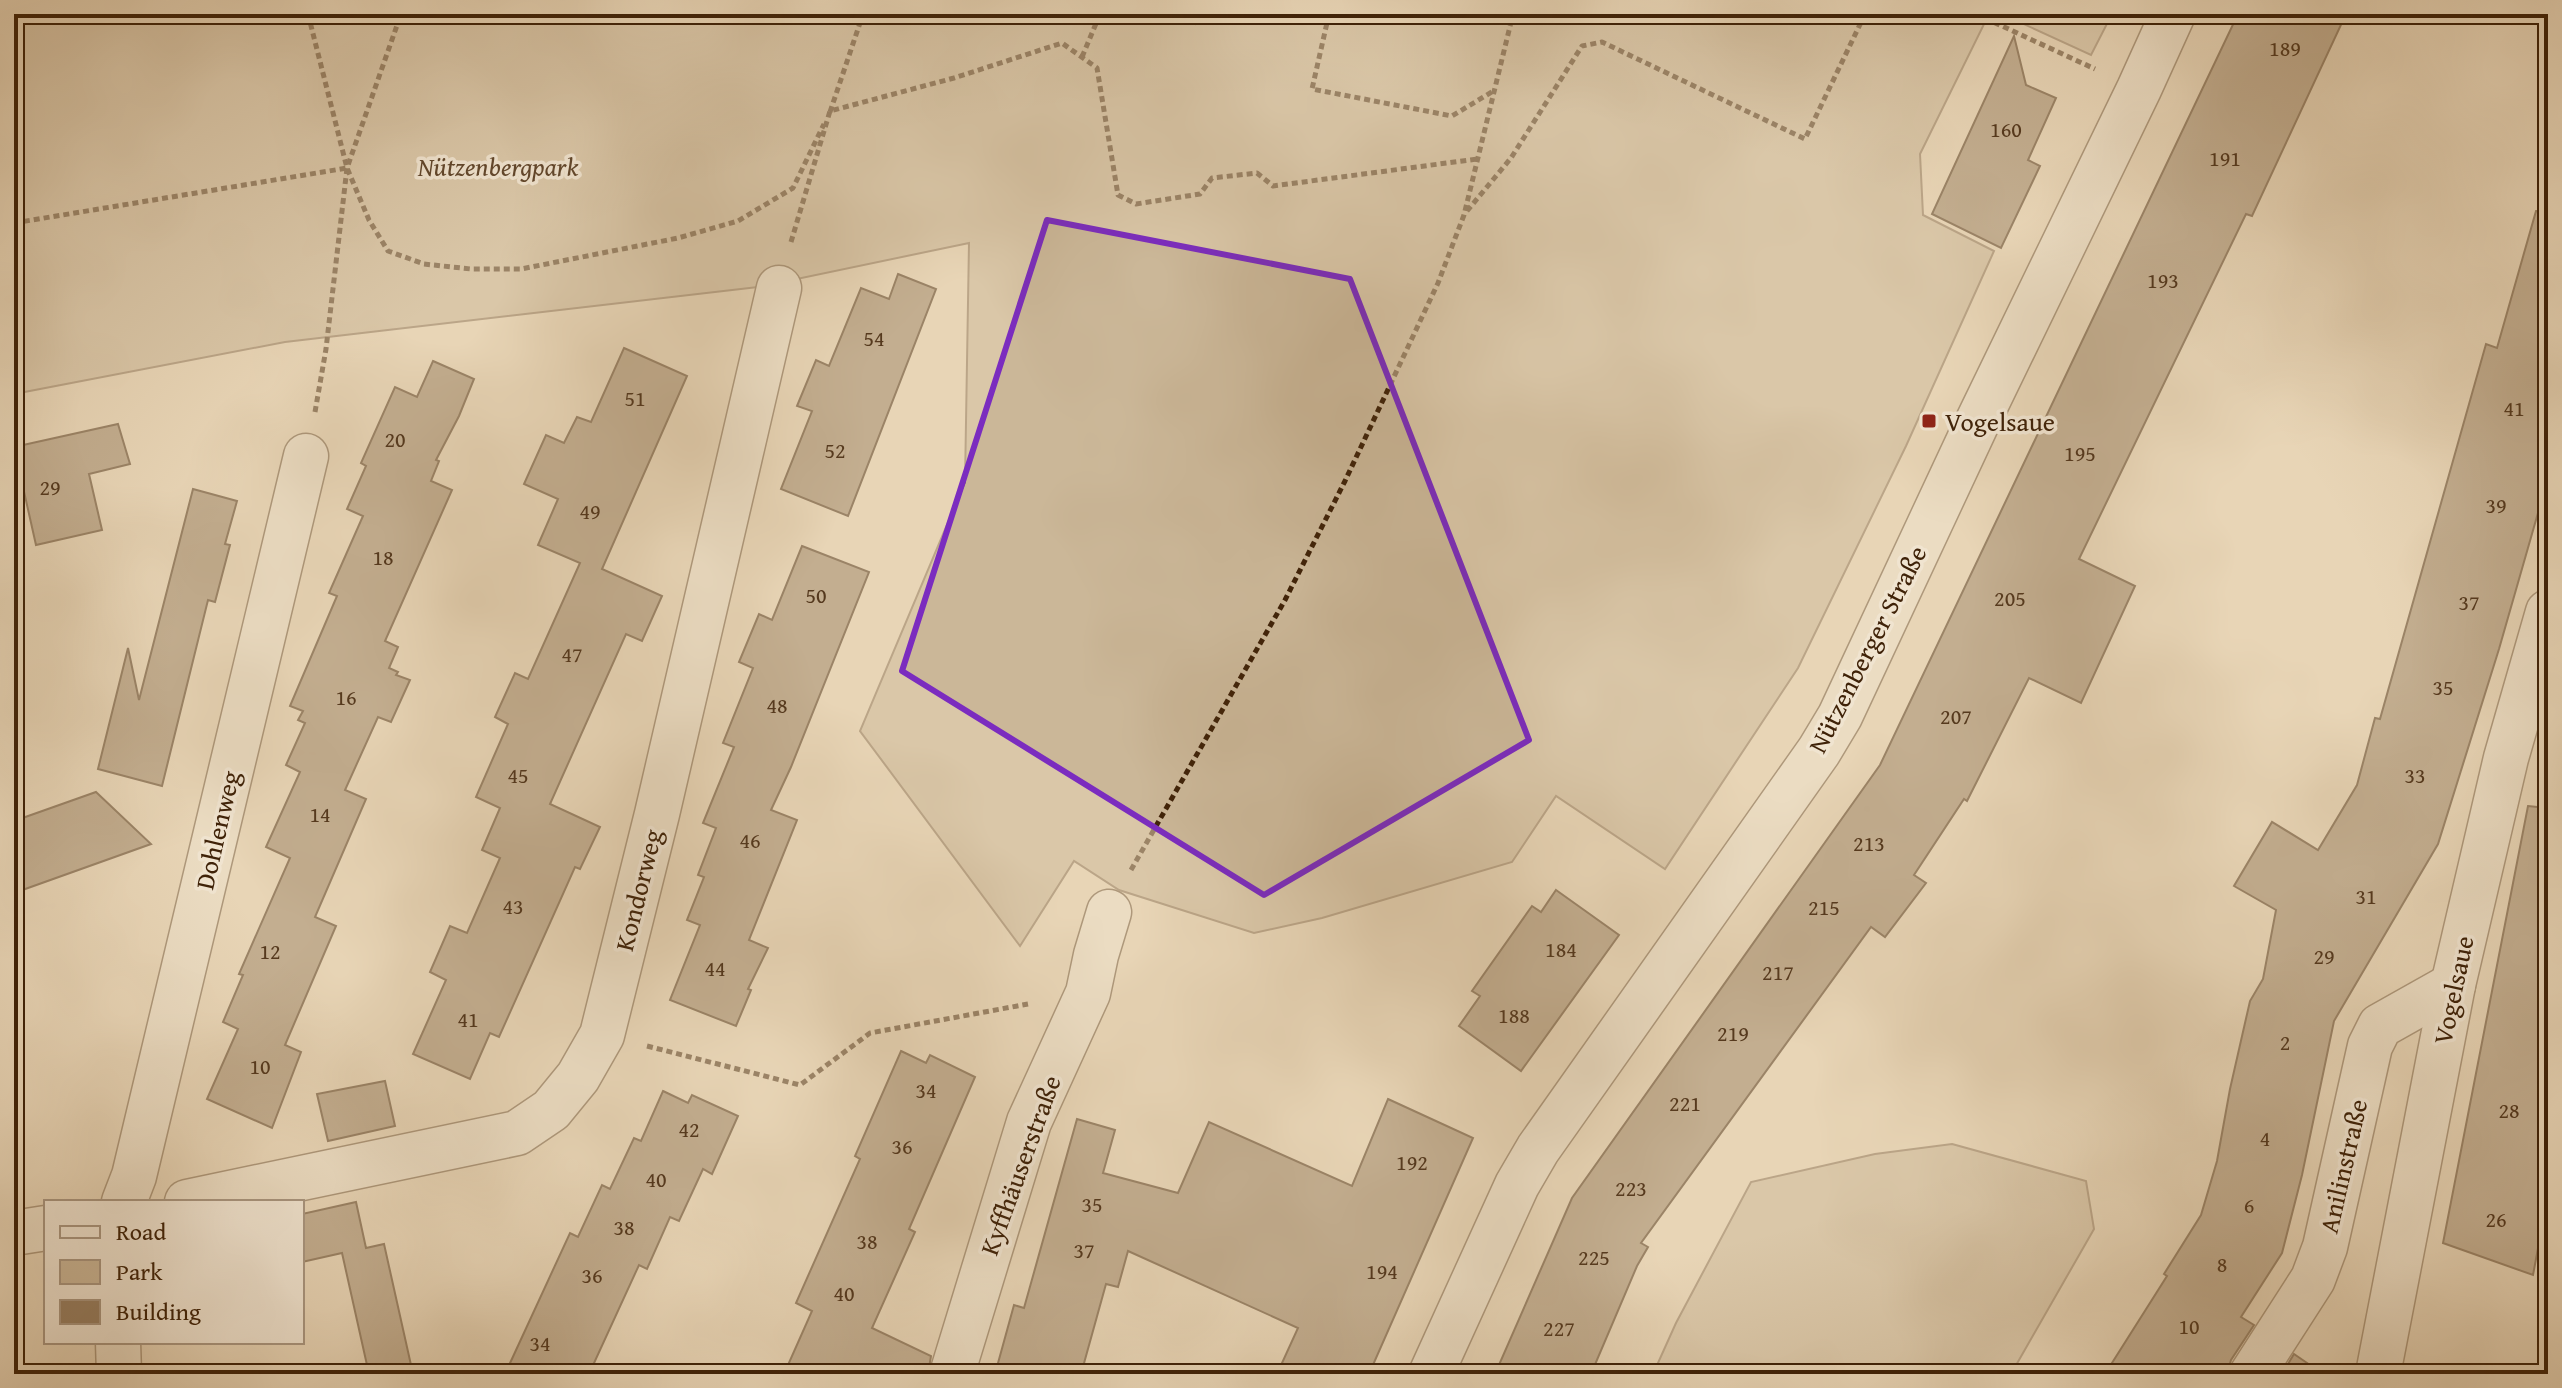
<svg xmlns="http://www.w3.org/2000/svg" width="2562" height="1388" viewBox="0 0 2562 1388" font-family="'Gentium Book Plus',serif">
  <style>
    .green { fill: #cbb798; stroke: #856c50; stroke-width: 2 }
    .building { fill: #977f62; stroke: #3f2208; stroke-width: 2 }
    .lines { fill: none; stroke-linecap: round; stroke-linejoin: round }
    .minor-casing { stroke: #694f34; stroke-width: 47 }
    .path { stroke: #3f2208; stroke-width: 5; stroke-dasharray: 6 4; stroke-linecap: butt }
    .minor { stroke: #f0e4d0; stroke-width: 44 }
    .marked { fill: none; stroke: #7b2cbf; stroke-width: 6; stroke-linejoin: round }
    .poi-dot { fill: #8f2418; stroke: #f0e4d0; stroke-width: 3 }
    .labels { text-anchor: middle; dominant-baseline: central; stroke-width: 7; stroke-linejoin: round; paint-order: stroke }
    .number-label { font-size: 22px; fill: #55391e }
    .park-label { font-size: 26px; font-style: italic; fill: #62472c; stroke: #f0e4d0 }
    .poi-label { font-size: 26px; fill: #3f2208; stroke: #f0e4d0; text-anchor: start }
    .street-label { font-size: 26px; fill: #3f2208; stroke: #f0e4d0 }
  </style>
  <rect width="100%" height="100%" fill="#e8d5b6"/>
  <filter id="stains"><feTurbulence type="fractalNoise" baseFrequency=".0025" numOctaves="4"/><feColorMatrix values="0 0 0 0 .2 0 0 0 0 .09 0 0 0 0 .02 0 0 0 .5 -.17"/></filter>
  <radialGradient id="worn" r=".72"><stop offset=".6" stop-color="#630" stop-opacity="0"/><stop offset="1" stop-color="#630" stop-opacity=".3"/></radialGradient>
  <!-- green -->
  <g class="green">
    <polygon points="14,14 1197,14 1195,25 1199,14 1989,14 1920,154 1923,215 1994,251 1906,446 1798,668 1665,869 1556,796 1512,862 1322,918 1254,933 1119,890 1074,861 1020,946 860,731 965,482 969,243 758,287 285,342 14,394"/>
    <polygon points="2002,14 2112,14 2091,55"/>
    <polygon points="1952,1144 2086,1181 2094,1229 2011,1374 1653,1374 1676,1323 1751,1182 1875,1154"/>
  </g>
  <!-- building -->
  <g class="building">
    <polygon points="2238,14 2346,14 2252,216 2246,214 2079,559 2135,586 2081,703 2029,678 1967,801 1964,799 1914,875 1926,883 1885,937 1871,927 1641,1243 1648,1247 1637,1266 1591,1374 1495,1374 1572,1198 1880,765"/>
    <polygon points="2014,36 2026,85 2056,98 2028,160 2040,166 2001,248 1932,214"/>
    <polygon points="2536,211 2548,212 2548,478 2499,649 2438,844 2334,1021 2302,1175 2282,1253 2241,1317 2254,1325 2231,1360 2227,1374 2105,1374 2167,1276 2164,1274 2201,1215 2217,1161 2230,1089 2250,1001 2263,979 2276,910 2234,886 2272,822 2318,850 2357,785 2375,718 2380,719 2486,344 2497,348"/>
    <polygon points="898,274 936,289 848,516 781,489 812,411 797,406 816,360 829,366 861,288 889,299"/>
    <polygon points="624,348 687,376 602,569 662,596 642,641 626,634 550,804 600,827 580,869 575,867 499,1037 490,1033 470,1079 413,1054 446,980 430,972 450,926 467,933 500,858 482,850 500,808 476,797 508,724 495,717 515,673 528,679 580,563 538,545 558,499 524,484 546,435 564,443 577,417 591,422"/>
    <polygon points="433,361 474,379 459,416 436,460 439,461 431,481 452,490 385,641 398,647 389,668 398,672 396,675 410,680 391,722 378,717 345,790 366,799 315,917 336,926 285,1045 301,1052 272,1128 207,1099 238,1029 223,1022 243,975 239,974 290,858 266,847 300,772 286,765 305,723 298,720 303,711 290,706 337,596 329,593 363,516 347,509 366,466 361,463 395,387 417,397"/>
    <polygon points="118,424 130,464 89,474 102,530 36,545 14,447"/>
    <polygon points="193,489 237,501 225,544 230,545 215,602 208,600 162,786 98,769 128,648 139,700"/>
    <polygon points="802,546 869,572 791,767 771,810 797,820 749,940 768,948 748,989 751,990 736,1026 670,1000 700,925 687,920 704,877 698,875 716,828 703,823 734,747 723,743 753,668 739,662 759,614 772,620"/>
    <polygon points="96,792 151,844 14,893 14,821"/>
    <polygon points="2528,806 2548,808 2548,1195 2533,1275 2443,1243"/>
    <polygon points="1556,890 1619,935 1521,1071 1459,1026 1480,996 1472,991 1532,906 1541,912"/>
    <polygon points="901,1051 926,1063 930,1055 975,1077 909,1229 915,1232 872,1328 931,1356 928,1374 784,1374 812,1311 796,1303 860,1159 855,1156"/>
    <polygon points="385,1081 395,1126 328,1141 317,1094"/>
    <polygon points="663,1091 688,1103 692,1095 738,1116 712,1174 703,1169 679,1221 670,1217 647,1269 639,1265 589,1374 505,1374 570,1233 578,1237 602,1185 610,1189 634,1138 641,1141"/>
    <polygon points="1388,1099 1473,1138 1369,1374 1277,1374 1298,1328 1128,1251 1118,1287 1106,1284 1081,1374 995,1374 1014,1305 1024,1308 1077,1119 1115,1130 1103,1173 1178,1193 1209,1122 1352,1186"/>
    <polygon points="356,1202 366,1248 384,1244 413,1374 369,1374 342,1253 302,1262 302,1214"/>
    <polygon points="2294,1354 2323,1374 2282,1374"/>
  </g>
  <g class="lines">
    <!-- minor casing -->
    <g class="minor-casing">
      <g id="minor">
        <polyline points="124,1202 134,1176 306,456"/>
        <polyline points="187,1202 517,1133 551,1110 578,1077 602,1035 657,814 779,288"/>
        <polyline points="14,1233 46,1228"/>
        <polyline points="118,1342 119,1374"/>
        <polyline points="952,1374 1029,1122 1088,993 1096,955 1109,912"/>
        <polyline points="1431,1374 1517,1185 1538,1149 1819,751 1840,716 1976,425 2139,89 2173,14"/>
        <polyline points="2252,1374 2313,1279 2325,1247 2370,1046 2380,1026 2453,985"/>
        <polyline points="2378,1374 2453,985 2506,758 2548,612"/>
      </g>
    </g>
    <!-- path -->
    <g class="path">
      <polyline points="308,14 347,168 369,220 388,251 424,264 471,269 521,269 678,238 738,221 793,188 824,124"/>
      <polyline points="1329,14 1312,89 1452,116 1495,90"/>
      <polyline points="1976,14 2095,69"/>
      <polyline points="1082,57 1100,14"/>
      <polyline points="830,112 863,14"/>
      <polyline points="1467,211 1511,158 1582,46 1602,42 1805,139 1865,14"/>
      <polyline points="14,223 347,168"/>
      <polyline points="791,242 830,111 954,78 1062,43 1097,68 1118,195 1136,204 1200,194 1212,178 1257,173 1273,186 1477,159"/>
      <polyline points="315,412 326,349 347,168 401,14"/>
      <polyline points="1131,870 1285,600 1345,481 1438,283 1464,215 1513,14"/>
      <polyline points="647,1046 800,1085 870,1033 1028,1004"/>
    </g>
    <!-- minor -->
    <use href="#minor" class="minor"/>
  </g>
  <!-- marked area -->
  <path d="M0 0H2562V1388H0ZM1047 220 1350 279 1529 740 1264 895 902 671Z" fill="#e8d5b6" fill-opacity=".55" fill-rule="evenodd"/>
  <path class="marked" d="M1047 220 1350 279 1529 740 1264 895 902 671Z"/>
  <!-- markers -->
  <rect class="poi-dot" x="1921" y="413" width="16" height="16" rx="4"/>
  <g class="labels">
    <!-- number labels -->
    <g class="number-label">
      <text x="2285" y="48">189</text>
      <text x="2006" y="129">160</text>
      <text x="2225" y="158">191</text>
      <text x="2163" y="280">193</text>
      <text x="874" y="338">54</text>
      <text x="635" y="398">51</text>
      <text x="2514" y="408">41</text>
      <text x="395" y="439">20</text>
      <text x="835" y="450">52</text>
      <text x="2080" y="453">195</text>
      <text x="50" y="487">29</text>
      <text x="2496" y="505">39</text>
      <text x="590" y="511">49</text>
      <text x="383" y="557">18</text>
      <text x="816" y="595">50</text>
      <text x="2010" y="598">205</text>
      <text x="2469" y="602">37</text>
      <text x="572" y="654">47</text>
      <text x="2443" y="687">35</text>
      <text x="346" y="697">16</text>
      <text x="777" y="705">48</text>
      <text x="1956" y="716">207</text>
      <text x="518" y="775">45</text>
      <text x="2415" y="775">33</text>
      <text x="320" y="814">14</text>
      <text x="750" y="840">46</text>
      <text x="1869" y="843">213</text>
      <text x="2366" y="896">31</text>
      <text x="513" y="906">43</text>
      <text x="1824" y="907">215</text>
      <text x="1561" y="949">184</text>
      <text x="270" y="951">12</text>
      <text x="2324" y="956">29</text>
      <text x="715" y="968">44</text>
      <text x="1778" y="972">217</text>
      <text x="1514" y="1015">188</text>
      <text x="468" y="1019">41</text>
      <text x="1733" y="1033">219</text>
      <text x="2285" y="1042">2</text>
      <text x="260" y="1066">10</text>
      <text x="926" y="1090">34</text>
      <text x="1685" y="1103">221</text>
      <text x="2509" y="1110">28</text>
      <text x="689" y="1129">42</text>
      <text x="2265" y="1138">4</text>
      <text x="902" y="1146">36</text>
      <text x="1412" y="1162">192</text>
      <text x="656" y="1179">40</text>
      <text x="1631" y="1188">223</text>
      <text x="1092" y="1204">35</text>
      <text x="2249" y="1205">6</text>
      <text x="2496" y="1219">26</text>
      <text x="624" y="1227">38</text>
      <text x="867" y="1241">38</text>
      <text x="1084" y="1250">37</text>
      <text x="1594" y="1257">225</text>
      <text x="2222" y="1264">8</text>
      <text x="1382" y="1271">194</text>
      <text x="592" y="1275">36</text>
      <text x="844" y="1293">40</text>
      <text x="2189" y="1326">10</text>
      <text x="1559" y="1328">227</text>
      <text x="540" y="1343">34</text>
    </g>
    <!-- park labels -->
    <g class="park-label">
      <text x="498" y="166">Nützenbergpark</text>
    </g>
    <!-- poi labels -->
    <g class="poi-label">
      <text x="1945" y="421">Vogelsaue</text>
    </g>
    <!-- street labels -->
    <g class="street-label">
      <text transform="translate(1867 649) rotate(-63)">Nützenberger Straße</text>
      <text transform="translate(217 830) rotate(-77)">Dohlenweg</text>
      <text transform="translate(638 890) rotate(-76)">Kondorweg</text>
      <text transform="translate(2453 990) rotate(-78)">Vogelsaue</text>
      <text transform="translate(1020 1165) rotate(-70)">Kyffhäuserstraße</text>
      <text transform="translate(2343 1166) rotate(-77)">Anilinstraße</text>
    </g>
  </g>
  <!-- margin -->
  <rect width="2562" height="1388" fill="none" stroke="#e8d5b6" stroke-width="48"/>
  <rect x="16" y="16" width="2530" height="1356" fill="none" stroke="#3f2208" stroke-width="4"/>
  <rect x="24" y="24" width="2514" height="1340" fill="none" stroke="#3f2208" stroke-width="2"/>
  <!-- legend -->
  <rect x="44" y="1200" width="260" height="144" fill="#f0e4d0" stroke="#a99680" stroke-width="2"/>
  <rect x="60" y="1226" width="40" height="12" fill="#f0e4d0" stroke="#a99680" stroke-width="2"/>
  <text x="116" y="1240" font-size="24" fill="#3f2208">Road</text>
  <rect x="60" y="1260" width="40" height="24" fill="#cbb798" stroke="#a99680" stroke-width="2"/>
  <text x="116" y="1280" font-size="24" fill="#3f2208">Park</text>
  <rect x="60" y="1300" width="40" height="24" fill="#977f62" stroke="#a99680" stroke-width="2"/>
  <text x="116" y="1320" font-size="24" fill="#3f2208">Building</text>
  <rect width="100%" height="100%" filter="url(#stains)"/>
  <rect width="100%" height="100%" fill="url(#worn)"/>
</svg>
